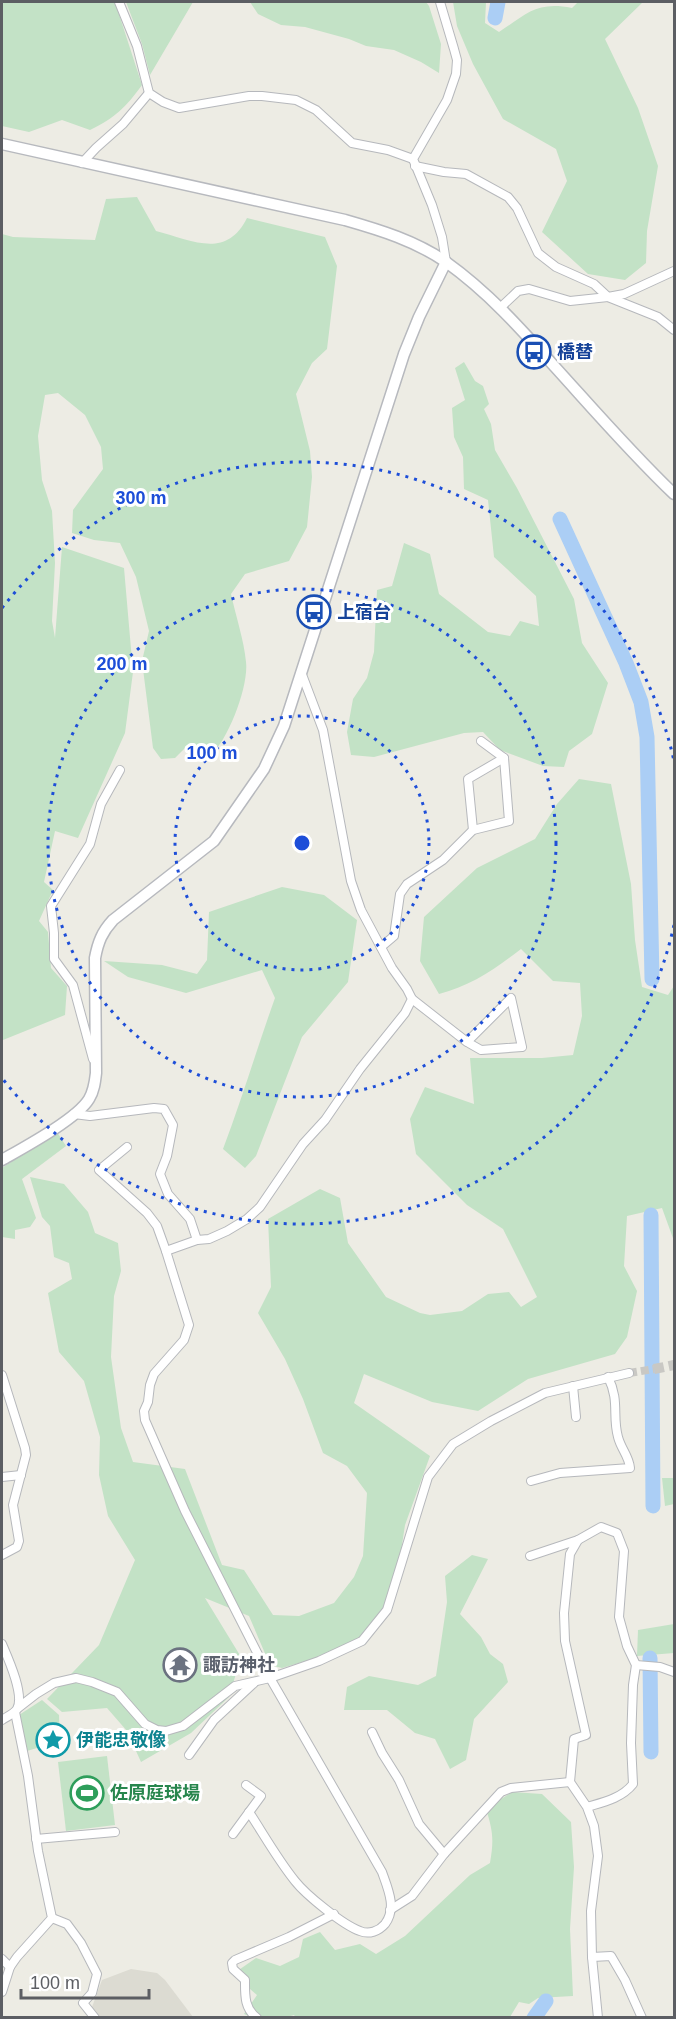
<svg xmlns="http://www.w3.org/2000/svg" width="676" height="2019" viewBox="0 0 676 2019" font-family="Arial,'Noto Sans JP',sans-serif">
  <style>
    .education { fill: #dcdbd2 }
    .green { fill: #c3e2c6 }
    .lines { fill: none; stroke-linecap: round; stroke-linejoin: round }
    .river { stroke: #abcef5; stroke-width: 15 }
    .street-tunnel { stroke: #c9c8c4; stroke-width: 8; stroke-dasharray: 8 4; stroke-linecap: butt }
    .secondary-tunnel { stroke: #c9c8c4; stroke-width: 10; stroke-dasharray: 10 5; stroke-linecap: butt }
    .street-casing { stroke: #b6b8bc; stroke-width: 10 }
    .secondary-casing { stroke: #b7b9be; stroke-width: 13 }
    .street { stroke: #fff; stroke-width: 8 }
    .secondary { stroke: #fff; stroke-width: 10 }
    .ring { fill: none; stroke: #1d4ed8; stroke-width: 3; stroke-dasharray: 3 6 }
    .labels { text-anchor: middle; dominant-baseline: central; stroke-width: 6; stroke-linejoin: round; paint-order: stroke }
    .transit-label { font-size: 18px; font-weight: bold; fill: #164399; stroke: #fff; text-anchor: start }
    .worship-label { font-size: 18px; font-weight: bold; fill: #5b616d; stroke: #fff; text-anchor: start }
    .culture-label { font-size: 18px; font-weight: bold; fill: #0d838f; stroke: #fff; text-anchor: start }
    .leisure-label { font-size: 18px; font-weight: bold; fill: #27864d; stroke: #fff; text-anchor: start }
    .centre { fill: #1d4ed8; stroke: #fff; stroke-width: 3 }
    .ring-label { font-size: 18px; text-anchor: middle; font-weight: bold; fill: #1d4ed8; stroke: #fff; stroke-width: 6; stroke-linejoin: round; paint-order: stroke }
  </style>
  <rect width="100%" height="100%" fill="#edece4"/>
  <!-- education -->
  <polygon class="education" points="131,1969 157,1973 165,1980 193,2017 99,2017 92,2007 102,1980"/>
  <!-- green -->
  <g class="green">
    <path d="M2 2H115L142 85C126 107 115 118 90 130L62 120 29 132 2 126Z"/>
    <polygon points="126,2 193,2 150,75 142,44"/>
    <polygon points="250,2 426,2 429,6 441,44 439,73 421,62 394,50 366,46 349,39 305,27 281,25 258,14"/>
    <path d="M453 2H486L485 23 499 32C527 14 536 1 572 8L578 2H643L605 39 638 108 658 166 647 231 646 263 625 280 588 274 542 232 567 181 556 149 503 119 473 64 457 26Z"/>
    <path d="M137 197 156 231C192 240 226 260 247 218L325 237 337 266 327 349 312 363 296 394 310 451 312 477 307 527 289 561 245 574 231 594C236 617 244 640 246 662 249 686 228 740 211 755L187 746 175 758 161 759 153 748 142 661 149 631 136 577 120 543 94 540 72 533 73 510 103 469 101 447 85 415 58 393 45 395 38 436 42 480 52 511 55 563 52 621 55 638 62 547 124 568 133 672 125 733 78 838 55 831 44 882 53 890 39 921 48 932 51 968 67 986 65 1015 3 1040 2 234 13 237 95 240 106 199Z"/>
    <polygon points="464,362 475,381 483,386 489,404 484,409 491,424 495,450 517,488 574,599 582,643 608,683 592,734 569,751 564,767 543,766 500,750 483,732 464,733 374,757 351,755 347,732 353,699 367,678 374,652 377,590 392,586 404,543 430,554 439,594 488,632 510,636 520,621 539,626 536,596 494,557 488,500 464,489 463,457 454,437 452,408 465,400 455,368"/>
    <path d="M579 779 611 784 631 884 635 940 642 987 668 995 674 986V1241L662 1208 627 1216 624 1266 637 1291 627 1337 615 1354 528 1379 478 1411 432 1402 364 1374 354 1403 430 1456 405 1525 397 1578 384 1610 361 1639 312 1659 282 1668 270 1665 249 1616 205 1598 241 1657 229 1697 191 1733 141 1762 127 1731 107 1708 62 1712 47 1699 99 1645 135 1560 108 1516 99 1475 100 1437 84 1381 59 1352 48 1293 72 1279 69 1263 54 1257 50 1226 42 1217 30 1177 64 1184 88 1212 95 1233 118 1243 121 1271 114 1296 111 1357 121 1428 133 1462 185 1469 222 1565 244 1570 273 1615 299 1616 334 1603 354 1577 363 1556 367 1493 347 1466 323 1453 303 1399 285 1359 258 1313 271 1287 268 1219 320 1189 340 1198 348 1243 386 1297 420 1313 430 1315 462 1311 488 1294 509 1292 521 1307 537 1297 503 1229 467 1205 416 1154 410 1119 425 1087 474 1104 470 1058H542L573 1055 582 1016 580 983 553 981 521 949C495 969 471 986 439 994L420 961 424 917 477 868 535 839 557 804Z"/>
    <path d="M282 887 324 895 357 920 348 982 302 1037 256 1156 245 1168 223 1149C242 1099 257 1048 275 998L262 970 186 993 128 977 104 961 162 965 197 974 207 960 209 912Z"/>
    <polygon points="57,1132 66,1146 22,1179 36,1218 30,1227 15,1230 15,1239 2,1237 2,1168"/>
    <polygon points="662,1478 674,1478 674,1504 665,1506"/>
    <polygon points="472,1555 488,1559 460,1614 481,1637 490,1654 503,1664 508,1682 474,1719 466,1760 450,1769 435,1739 415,1733 387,1710 344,1710 347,1687 369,1676 418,1685 436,1676 447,1602 445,1576"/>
    <polygon points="674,1624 674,1653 637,1656 638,1630"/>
    <polygon points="42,1700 59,1715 60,1741 27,1751 19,1715"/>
    <polygon points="107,1756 115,1825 66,1831 58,1762"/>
    <path d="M512 1792 542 1794 571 1822 574 1867 570 1929 573 1996 538 1998 529 2004 519 2002 510 2017 296 2018 294 2015C281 2019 256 2019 244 2014L257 1995 233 1974 256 1958 280 1966 299 1957 303 1939 320 1932 335 1950 360 1944 376 1954 405 1936 470 1875 490 1863C494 1840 493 1831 486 1809Z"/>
  </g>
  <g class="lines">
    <!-- river -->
    <g class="river">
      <polyline points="495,18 498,2"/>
      <polyline points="560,519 626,663 641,702 647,737 652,979"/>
      <polyline points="651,1215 653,1506"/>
      <polyline points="650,1658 651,1752"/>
      <polyline points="534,2018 546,2001"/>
    </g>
    <!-- street-tunnel -->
    <polyline class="street-tunnel" points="629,1373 654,1369"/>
    <!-- secondary-tunnel -->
    <polyline class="secondary-tunnel" points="654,1369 674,1365"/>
    <!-- street casing -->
    <g class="street-casing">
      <g id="street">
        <polyline points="119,2 137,46 149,93 163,102 179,108 249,96 262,96 296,100 316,110 352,143 388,150 413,159"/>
        <polyline points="440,2 454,49 457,60 456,74 447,100 413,159 432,205 442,237 446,262"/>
        <polyline points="82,163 96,148 123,124 149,93"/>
        <polyline points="415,166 444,172 466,174 508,197 517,208 538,253 556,267 594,284 608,297 658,317 674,330"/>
        <polyline points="500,308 518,291 529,289 570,301 608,297 624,294 674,271"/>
        <polyline points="473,830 468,779 504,758"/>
        <polyline points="381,947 394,936 400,894 407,884 443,860 473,830 509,821 504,758 481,741"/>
        <polyline points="412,999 467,1042 511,998 522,1047 481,1050 467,1042"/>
        <polyline points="93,1059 73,985 54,959 54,933 51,906 90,844 101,804 120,770"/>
        <polyline points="74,1114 90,1116 154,1108 164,1109 173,1125 167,1156 160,1174 168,1194 190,1219 197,1240"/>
        <polyline points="127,1147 99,1170 147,1213 157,1226 166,1251"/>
        <polyline points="2,1375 25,1448 26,1455 13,1505 19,1541 17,1547 2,1555"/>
        <polyline points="573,1386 576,1417"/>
        <polyline points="2,1477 21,1475"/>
        <path d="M531 1481 560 1473 630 1468C629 1456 621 1449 618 1437 612 1416 620 1401 608 1377"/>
        <polyline points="530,1556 578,1540"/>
        <path d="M2 1644C8 1658 25 1695 17 1709 14 1714 6 1717 2 1720"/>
        <polyline points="636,1665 660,1667 674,1672"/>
        <polyline points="18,1708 36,1694 54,1683 76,1678 92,1682 117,1692 145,1724 157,1730 166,1731 183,1726 235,1686 270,1678 319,1661 362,1641 387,1610 428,1477 453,1444 491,1421 545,1393 629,1373"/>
        <polyline points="372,1732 382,1753 399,1780 419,1824 444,1854"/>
        <polyline points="189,1755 214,1720 254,1683"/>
        <path d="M587 1807C604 1802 622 1798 633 1784L631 1743 633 1685 636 1665 627 1646 619 1617 624 1551 617 1533 601 1527 578 1540 570 1554 564 1613 565 1641 586 1735 574 1739 570 1782 587 1807 594 1826 598 1856 591 1911 592 1957 598 2018"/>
        <path d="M249 1812C264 1835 278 1860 295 1881 306 1895 343 1925 360 1931 369 1935 379 1931 385 1924 397 1908 388 1889 382 1872L270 1678 185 1511 145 1420 144 1411 148 1402 150 1385 154 1374 184 1340 189 1325 166 1251 197 1240 209 1239 227 1231 247 1219 260 1207 303 1144 325 1120 360 1069 405 1013 412 999 407 989 392 968 361 910 351 881 323 730 301 672"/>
        <polyline points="233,1834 261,1796 246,1785"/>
        <polyline points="36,1839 115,1832"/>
        <polyline points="390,1910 412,1896 444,1854 501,1792 511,1788 570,1782"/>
        <polyline points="52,1918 67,1924 81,1943 97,1974 92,1993 83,2003 95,2018"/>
        <polyline points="592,1957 611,1956 625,1980 642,2018"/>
        <polyline points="2,1959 10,1967"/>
        <polyline points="2,1992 10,1967 17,1957 52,1918 38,1851 28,1776 15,1712"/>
        <path d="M257 2018C244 2008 245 1995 245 1980L233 1969 232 1963 235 1960 289 1937 334 1914"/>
      </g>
    </g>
    <!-- secondary casing -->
    <g class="secondary-casing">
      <g id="secondary">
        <path d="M2 144 345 220C380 230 416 241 446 262 488 292 521 329 555 367 594 410 632 454 674 494"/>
        <path d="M2 1160C23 1148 77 1119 89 1099 94 1091 95 1082 96 1073L95 958C98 942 102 932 113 920L214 841 264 769 284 726 404 354 419 317 446 262"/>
      </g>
    </g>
    <!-- street -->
    <use href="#street" class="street"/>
    <!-- secondary -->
    <use href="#secondary" class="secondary"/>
  </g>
  <!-- distance rings -->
  <g class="ring">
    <circle cx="302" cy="843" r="127"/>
    <circle cx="302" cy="843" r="254"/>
    <path d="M674 925A381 381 0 0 1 2 1078M2 608A381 381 0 0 1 674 761"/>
  </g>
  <!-- icons -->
  <defs>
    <g id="bus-ring" transform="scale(1.725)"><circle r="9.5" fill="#fff" stroke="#1a4fb4" stroke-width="1.5"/><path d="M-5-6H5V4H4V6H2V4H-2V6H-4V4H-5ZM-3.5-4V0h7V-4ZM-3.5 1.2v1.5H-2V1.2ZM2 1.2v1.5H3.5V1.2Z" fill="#1a4fb4"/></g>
    <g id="temple-ring" transform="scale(1.725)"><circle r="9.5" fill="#fff" stroke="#6b7280" stroke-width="1.5"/><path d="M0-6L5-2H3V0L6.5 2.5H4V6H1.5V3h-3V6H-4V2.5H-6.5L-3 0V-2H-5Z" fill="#6b7280"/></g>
    <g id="sight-ring" transform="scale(1.725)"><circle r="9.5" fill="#fff" stroke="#0f9aa8" stroke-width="1.5"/><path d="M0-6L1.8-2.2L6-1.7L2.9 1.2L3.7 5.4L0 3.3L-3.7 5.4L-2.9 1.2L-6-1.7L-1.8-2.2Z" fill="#0f9aa8"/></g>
    <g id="stadium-ring" transform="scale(1.725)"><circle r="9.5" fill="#fff" stroke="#2e9e5b" stroke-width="1.5"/><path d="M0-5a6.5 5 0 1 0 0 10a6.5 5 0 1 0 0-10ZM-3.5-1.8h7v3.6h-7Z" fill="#2e9e5b"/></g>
  </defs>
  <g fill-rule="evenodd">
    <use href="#bus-ring" x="534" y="352"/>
    <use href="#bus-ring" x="314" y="612"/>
    <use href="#temple-ring" x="180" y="1665"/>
    <use href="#sight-ring" x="53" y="1740"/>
    <use href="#stadium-ring" x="87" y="1793"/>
  </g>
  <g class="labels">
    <!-- transit labels -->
    <g class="transit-label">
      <text x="557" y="352">橋替</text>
      <text x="337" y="612">上宿台</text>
    </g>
    <!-- worship labels -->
    <g class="worship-label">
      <text x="203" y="1665">諏訪神社</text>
    </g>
    <!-- culture labels -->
    <g class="culture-label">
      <text x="76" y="1740">伊能忠敬像</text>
    </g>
    <!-- leisure labels -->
    <g class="leisure-label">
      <text x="110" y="1793">佐原庭球場</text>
    </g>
  </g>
  <circle cx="302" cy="843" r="9" class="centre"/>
  <g class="ring-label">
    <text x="141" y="504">300 m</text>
    <text x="122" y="670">200 m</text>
    <text x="212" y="759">100 m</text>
  </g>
  <!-- border -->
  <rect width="676" height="2019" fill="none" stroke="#5c5e63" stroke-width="6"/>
  <!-- scale -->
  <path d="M21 1989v9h128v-9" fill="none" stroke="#5c5e63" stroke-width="3"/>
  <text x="30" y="1989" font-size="18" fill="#5c5e63" stroke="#ffffff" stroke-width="4.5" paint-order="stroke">100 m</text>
</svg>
